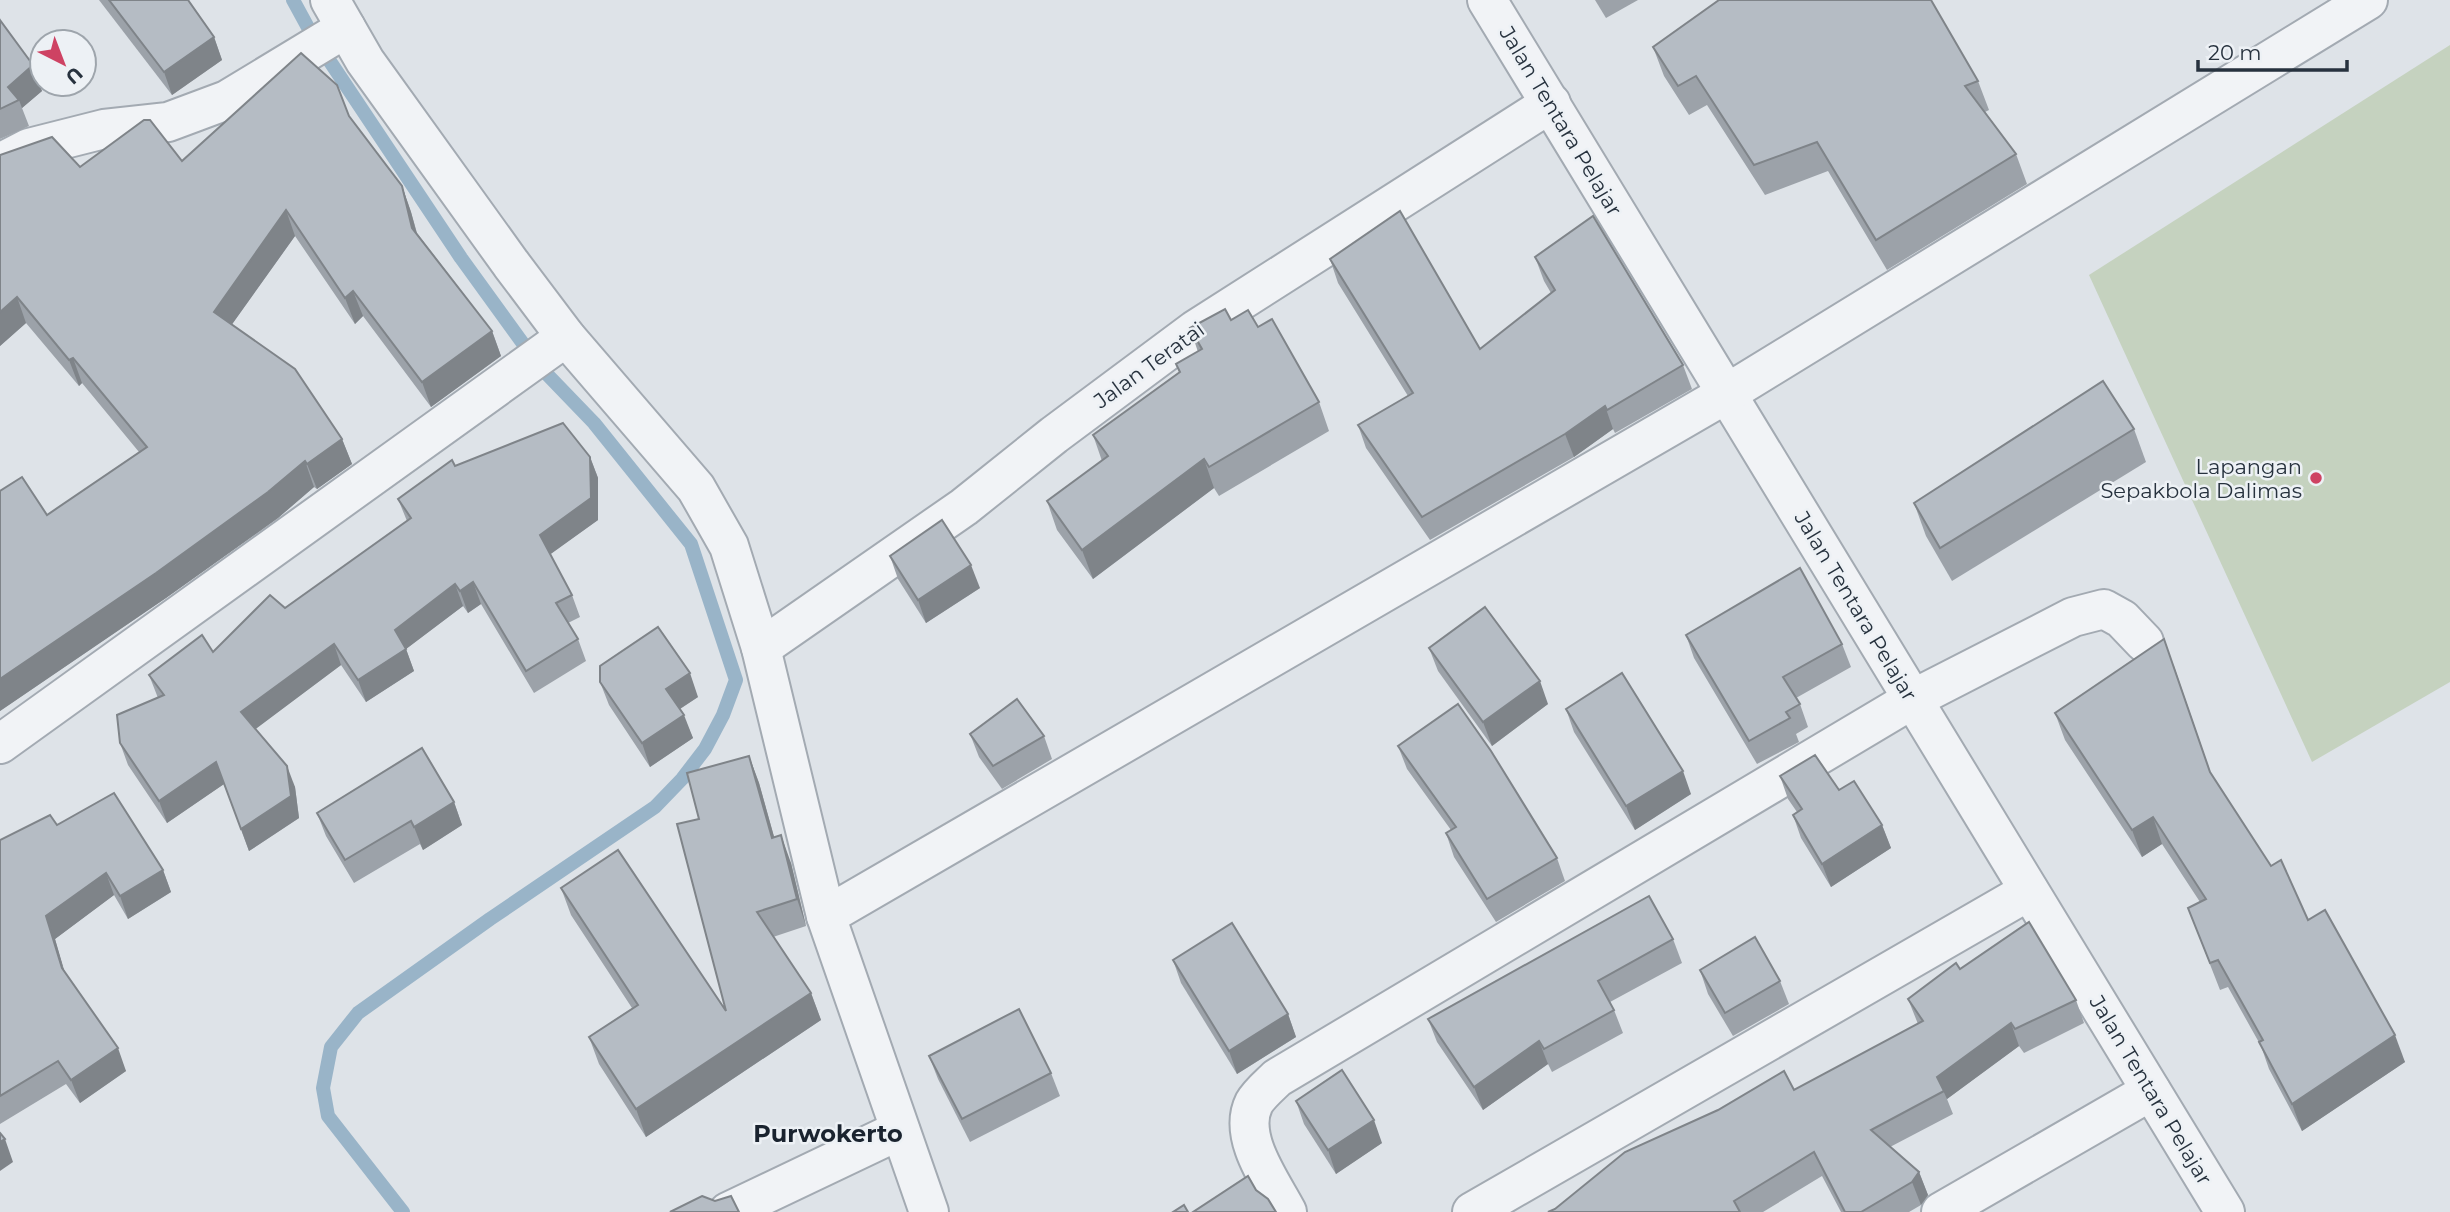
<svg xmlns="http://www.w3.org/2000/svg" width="2450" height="1212" viewBox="0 0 2450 1212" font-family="Montserrat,sans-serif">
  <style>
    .green { fill: #c5d2bf }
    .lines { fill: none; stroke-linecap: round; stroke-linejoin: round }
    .stream { stroke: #99b4c8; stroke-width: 14 }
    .street-casing { stroke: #a3aab2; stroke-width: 42 }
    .street { stroke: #f1f3f6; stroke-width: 38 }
    .wall { fill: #9ca2a9 }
    .shaded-wall { fill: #7f8489 }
    .building { fill: #b5bcc4; stroke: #7f8489; stroke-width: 2 }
    .poi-dot { fill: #ce4263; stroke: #edf1f5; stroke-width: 2.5 }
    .labels { text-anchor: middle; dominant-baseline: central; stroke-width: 5; stroke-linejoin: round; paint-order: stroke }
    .street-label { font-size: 21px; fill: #27323e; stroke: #edf1f5 }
    .poi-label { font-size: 21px; fill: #27323e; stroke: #edf1f5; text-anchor: end }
    .quarter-label { font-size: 24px; font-weight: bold; fill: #1a232f; stroke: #edf1f5 }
  </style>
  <rect width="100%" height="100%" fill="#dee3e8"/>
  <!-- green -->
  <polygon class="green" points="2450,45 2450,682 2312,762 2089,275"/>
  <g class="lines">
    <!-- stream -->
    <polyline class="stream" points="293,0 311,33 461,258 540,367 594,423 691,544 736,680 723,715 705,749 682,779 655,807 490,919 358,1013 331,1047 323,1088 328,1116 403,1212"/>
    <!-- street casing -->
    <g class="street-casing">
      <g id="street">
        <polyline points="330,0 365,61 511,264 566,337 696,488 729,546 761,648 826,916"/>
        <polyline points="1487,0 2225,1212"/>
        <polyline points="0,163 29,148 104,129 168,122 227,100 346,28"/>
        <polyline points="761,648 964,507 1054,435 1195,330 1551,103"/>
        <polyline points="0,744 566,337"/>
        <polyline points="728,1212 900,1130"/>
        <polyline points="929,1212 826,916 1726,394 2368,0"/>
        <path d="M1287 1212C1272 1183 1237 1137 1254 1103 1259 1094 1270 1085 1277 1078L1913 699 2073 617 2104 609 2122 619 2144 642"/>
        <polyline points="1472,1212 2029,891"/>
        <polyline points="1941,1212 2151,1091"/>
      </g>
    </g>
    <!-- street -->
    <use href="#street" class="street"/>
  </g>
  <!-- wall -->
  <g class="wall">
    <polygon points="99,0 188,0 214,37 222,60 172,95"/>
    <polygon points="1595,0 1638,0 1606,18"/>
    <polygon points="0,20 42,91 22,108 29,126 0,139"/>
    <polygon points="1653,47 1978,81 1989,110 1985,112 2016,154 2027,184 1887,270 1828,171 1765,195 1707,105 1689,115 1664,76"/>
    <polygon points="349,116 402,186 411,212 417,233 492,331 501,356 431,407 363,316 355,324 295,236 232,324 342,439 352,464 317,489 314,487 278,518 166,598 0,711 0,491 47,515 139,452 82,383 79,386 26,323 0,346 0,155 80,167 182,161"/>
    <polygon points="1535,257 1683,365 1692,389 1615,433 1613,429 1574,457 1430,540 1366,448 1358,425 1408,396 1338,283 1330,259 1480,349 1551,293 1544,281"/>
    <polygon points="1231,320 1258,327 1319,402 1329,431 1219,496 1214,488 1093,579 1057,530 1047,501 1102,461 1093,435 1179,372 1176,364 1198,352 1190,328"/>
    <polygon points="2134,429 2146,462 1952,581 1926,536 1914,503"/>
    <polygon points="590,457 598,478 598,520 550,554 572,595 580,617 568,623 578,639 586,661 534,693 481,604 468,613 463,606 406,649 414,671 366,702 341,665 255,729 295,787 299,818 249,851 224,784 167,823 128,765 120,743 158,698 149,675 213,652 285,608 407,521 398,499"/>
    <polygon points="890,556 980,588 926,623 898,579"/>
    <polygon points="1686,635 1842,644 1851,667 1796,698 1800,704 1808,727 1796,734 1799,742 1757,764 1694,658"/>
    <polygon points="1429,648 1548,704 1492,746 1438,671"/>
    <polygon points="2174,666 2211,774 2271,866 2405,1062 2302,1131 2269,1069 2261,1046 2228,987 2220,990 2188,908 2200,902 2162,844 2142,857 2065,740 2055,713"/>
    <polygon points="600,682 698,697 680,709 693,738 650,767 609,705"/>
    <polygon points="1566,709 1691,794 1635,830 1574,732"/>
    <polygon points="970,734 1044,736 1052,759 1002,789 979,757"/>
    <polygon points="1398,746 1557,858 1565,881 1496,922 1454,857 1446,833 1451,830 1407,769"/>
    <polygon points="749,756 759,783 774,837 791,863 806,926 773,937 811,993 821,1020 646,1137 599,1064 589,1037 632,1008 571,915 561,888 726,1011 699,819"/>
    <polygon points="1780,776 1839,790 1882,825 1891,848 1831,887 1801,838 1793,815 1797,812 1788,799"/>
    <polygon points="454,802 462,825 423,850 420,844 354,883 326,836 317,813"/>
    <polygon points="57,825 163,870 171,892 128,919 114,895 55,939 64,971 126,1071 80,1103 66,1084 0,1124 0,840"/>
    <polygon points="1673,939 1682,963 1610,1002 1614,1010 1623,1033 1552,1072 1548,1064 1483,1110 1437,1042 1428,1019"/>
    <polygon points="1173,960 1288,1014 1296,1037 1237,1074 1181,983"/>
    <polygon points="1960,969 2076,1000 2084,1023 2024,1053 2019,1046 1947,1099 1953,1114 1890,1147 1919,1172 1928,1195 1921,1205 1909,1212 1841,1212 1822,1176 1763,1212 1548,1212 1794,1090 1918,1024 1908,999"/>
    <polygon points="1700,970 1780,981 1789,1004 1733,1036 1708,994"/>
    <polygon points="929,1056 1051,1073 1060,1096 970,1142 938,1079"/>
    <polygon points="1296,1101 1382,1143 1336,1174 1304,1124"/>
  </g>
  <!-- shaded-wall -->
  <g class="shaded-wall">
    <polygon points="214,37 222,60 172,95 164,72"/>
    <polygon points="33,65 42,91 22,108 19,100 8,87"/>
    <polygon points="402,186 411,212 422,253 412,228"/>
    <polygon points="286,210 295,236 223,337 214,312"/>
    <polygon points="353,291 363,316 355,324 345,298"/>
    <polygon points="17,297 26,323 0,346 0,312"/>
    <polygon points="492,331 501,356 431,407 422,382"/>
    <polygon points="73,358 82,383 79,386 69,360"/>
    <polygon points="1605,406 1613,429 1574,457 1565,434"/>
    <polygon points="342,439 352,464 317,489 307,464"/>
    <polygon points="590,457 598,478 598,520 548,556 540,535"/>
    <polygon points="1204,459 1214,488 1093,579 1082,550"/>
    <polygon points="305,461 314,487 278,518 166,598 0,711 0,679"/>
    <polygon points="971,565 980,588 926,623 918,600"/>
    <polygon points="473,582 481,604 468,613 460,591"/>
    <polygon points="455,584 463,606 406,649 414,671 366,702 358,680 395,630"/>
    <polygon points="334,644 341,665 249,734 241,712"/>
    <polygon points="690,673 698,697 675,712 666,689"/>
    <polygon points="1540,681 1548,704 1492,746 1483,722"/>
    <polygon points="684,715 693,738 650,767 642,743"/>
    <polygon points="749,756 759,783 782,865 772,838"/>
    <polygon points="216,762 224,784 167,823 159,801"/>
    <polygon points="287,766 295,787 299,818 249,851 241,829"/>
    <polygon points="1683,771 1691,794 1635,830 1626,806"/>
    <polygon points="454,802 462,825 423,850 414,827"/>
    <polygon points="2153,817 2162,844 2142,857 2132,830"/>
    <polygon points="1882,825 1891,848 1831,887 1822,864"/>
    <polygon points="781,835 791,863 806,926 797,899"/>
    <polygon points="163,870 171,892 128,919 120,896"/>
    <polygon points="106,873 114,895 55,939 70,990 46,916"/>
    <polygon points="811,993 821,1020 646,1137 636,1109"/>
    <polygon points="1288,1014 1296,1037 1237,1074 1229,1051"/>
    <polygon points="2011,1023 2019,1046 1947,1099 1937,1077"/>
    <polygon points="2395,1035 2405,1062 2302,1131 2292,1104"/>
    <polygon points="1539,1041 1548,1064 1483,1110 1474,1087"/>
    <polygon points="118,1048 126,1071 80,1103 71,1080"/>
    <polygon points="1374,1120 1382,1143 1336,1174 1328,1150"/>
    <polygon points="5,1139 13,1162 0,1171 0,1142"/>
    <polygon points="1919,1172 1928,1195 1921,1205 1912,1182"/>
  </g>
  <!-- building -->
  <g class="building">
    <polygon points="109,0 188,0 214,37 164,72"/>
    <polygon points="1719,0 1931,0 1978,81 1965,86 2016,154 1876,240 1817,142 1754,165 1696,76 1678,86 1653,47"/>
    <polygon points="0,20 33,65 8,87 19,100 0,109"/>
    <polygon points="301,53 337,85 349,116 402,186 412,228 492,331 422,382 353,291 345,298 286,210 214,312 295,369 342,439 307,464 305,461 268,492 156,573 0,679 0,491 22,477 47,515 147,447 73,358 69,360 17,297 0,312 0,155 52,137 80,167 144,120 150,120 182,161"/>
    <polygon points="1400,211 1480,349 1555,290 1535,257 1593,216 1683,365 1607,410 1605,406 1565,434 1422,517 1358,425 1413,393 1330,259"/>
    <polygon points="1225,309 1231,320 1248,310 1258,327 1272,319 1319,402 1209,467 1204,459 1082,550 1047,501 1108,456 1093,435 1180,372 1176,364 1202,349 1190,328"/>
    <polygon points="2103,381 2134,429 1940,548 1914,503"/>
    <polygon points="563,423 590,457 591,498 540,535 572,595 556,603 578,639 526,671 473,582 460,591 455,584 395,630 406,649 358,680 334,644 241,712 287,766 291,796 241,829 216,762 159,801 120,743 117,715 164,695 149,675 202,635 213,652 270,595 285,608 411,518 398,499 452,460 455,466"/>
    <polygon points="942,520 971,565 918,600 890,556"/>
    <polygon points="1800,568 1842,644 1783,677 1800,704 1786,712 1790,718 1749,741 1686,635"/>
    <polygon points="1485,607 1540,681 1483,722 1429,648"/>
    <polygon points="658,627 690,673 666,689 684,715 642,743 600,682 600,666"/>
    <polygon points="2164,639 2210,772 2271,866 2281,860 2308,920 2325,910 2395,1035 2292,1104 2259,1042 2263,1040 2218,960 2210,963 2188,908 2206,899 2153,817 2132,830 2055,713"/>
    <polygon points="1622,673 1683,771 1626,806 1566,709"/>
    <polygon points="1017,699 1044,736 993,766 970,734"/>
    <polygon points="1458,704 1491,751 1557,858 1487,899 1446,833 1456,827 1398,746"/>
    <polygon points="422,748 454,802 414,827 411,821 345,860 317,813"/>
    <polygon points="1815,755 1839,790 1854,781 1882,825 1822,864 1793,815 1802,809 1780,776"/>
    <polygon points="749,756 772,838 781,835 797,899 757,912 811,993 636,1109 589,1037 638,1005 561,888 618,850 726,1011 677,824 699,819 687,773"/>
    <polygon points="114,793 163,870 120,896 106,873 46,916 62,968 118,1048 71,1080 58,1061 0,1096 0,840 50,815 57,825"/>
    <polygon points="1649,896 1673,939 1598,981 1614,1010 1544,1049 1539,1041 1474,1087 1428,1019"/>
    <polygon points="2029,922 2076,1000 2015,1029 2011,1023 1937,1077 1944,1091 1871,1130 1919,1172 1912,1182 1861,1212 1845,1212 1814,1152 1734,1201 1740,1212 1548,1212 1555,1209 1625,1152 1718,1110 1784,1071 1794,1090 1923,1021 1908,999 1956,963 1960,969"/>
    <polygon points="1232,923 1288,1014 1229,1051 1173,960"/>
    <polygon points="1755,937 1780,981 1725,1013 1700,970"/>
    <polygon points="1019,1009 1051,1073 962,1119 929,1056"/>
    <polygon points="1342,1070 1374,1120 1328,1150 1296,1101"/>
    <polygon points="0,1133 5,1139 0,1142"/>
    <polygon points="1248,1176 1256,1190 1268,1199 1276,1212 1193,1212"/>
    <polygon points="702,1196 715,1201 731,1196 739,1212 670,1212"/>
    <polygon points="1184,1205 1188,1212 1173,1212"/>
  </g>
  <!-- markers -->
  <circle class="poi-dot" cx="2316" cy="478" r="7"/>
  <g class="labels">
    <!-- street labels -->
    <g class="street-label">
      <text transform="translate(1561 121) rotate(59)">Jalan Tentara Pelajar</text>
      <text transform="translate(1149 365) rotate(-36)">Jalan Teratai</text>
      <text transform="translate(1856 606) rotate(59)">Jalan Tentara Pelajar</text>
      <text transform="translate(2151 1090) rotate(59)">Jalan Tentara Pelajar</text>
    </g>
    <!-- poi labels -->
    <g class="poi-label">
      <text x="2302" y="466">Lapangan<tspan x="2302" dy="24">Sepakbola Dalimas</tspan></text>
    </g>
    <!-- quarter labels -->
    <g class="quarter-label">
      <text x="828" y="1133">Purwokerto</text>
    </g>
  </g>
  <!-- north arrow -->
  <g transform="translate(63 63) rotate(138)"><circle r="33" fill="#edf1f5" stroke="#9ea5ac" stroke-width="2"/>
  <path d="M0-5L12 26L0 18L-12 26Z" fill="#ce4263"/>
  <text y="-10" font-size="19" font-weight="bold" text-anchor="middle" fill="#27323e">U</text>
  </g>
  <!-- scale -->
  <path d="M2198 60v10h149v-10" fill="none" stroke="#27323e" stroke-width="3.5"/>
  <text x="2208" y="60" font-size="21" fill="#27323e" stroke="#edf1f5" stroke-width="5" paint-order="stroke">20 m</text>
</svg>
